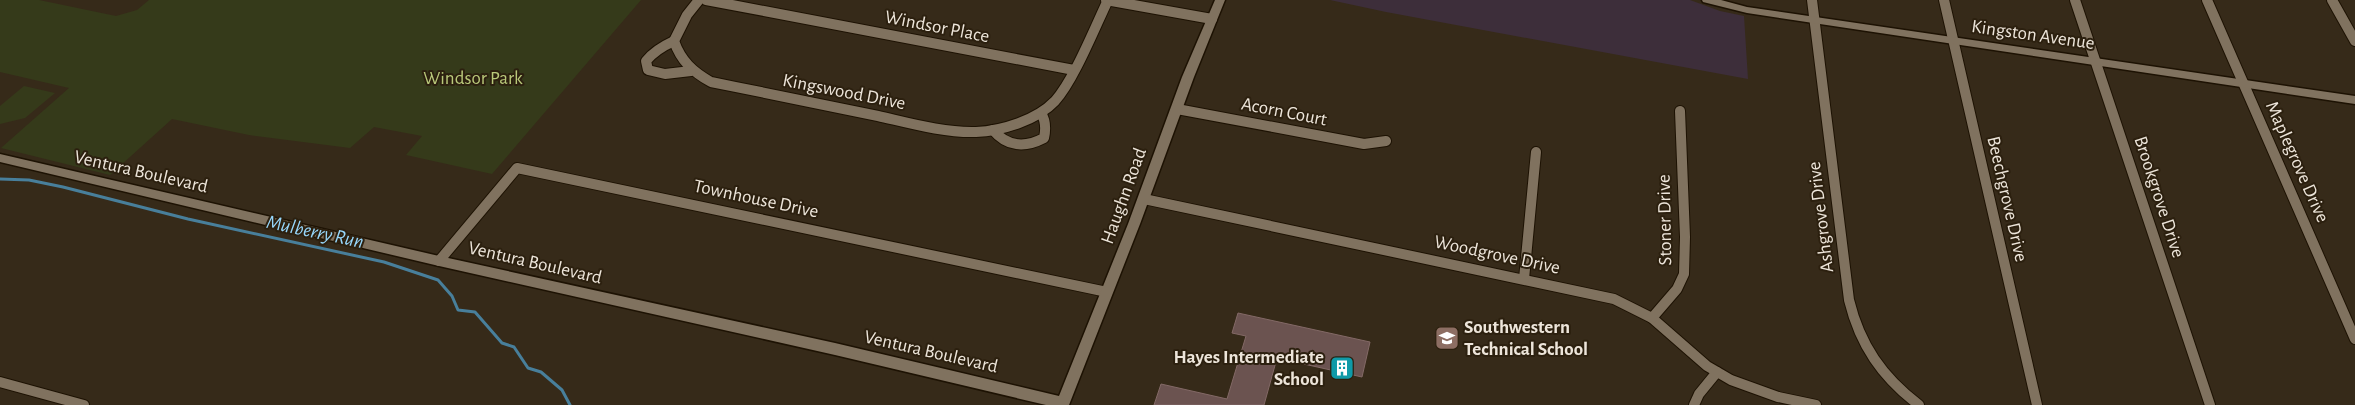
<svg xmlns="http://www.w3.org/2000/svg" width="2355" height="405" viewBox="0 0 2355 405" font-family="'Alegreya Sans',sans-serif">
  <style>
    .education { fill: #3d2e3a }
    .green { fill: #353a1a }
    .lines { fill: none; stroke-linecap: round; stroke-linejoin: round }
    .stream { stroke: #487f9b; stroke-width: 3 }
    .building { fill: #6b5350; stroke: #836966 }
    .minor-casing { stroke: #1d1203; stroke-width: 12 }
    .tertiary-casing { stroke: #1d1203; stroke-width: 3 }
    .minor { stroke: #80725f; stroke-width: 10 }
    .tertiary { fill: #80725f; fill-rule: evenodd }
    .labels { text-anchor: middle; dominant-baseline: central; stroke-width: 4; stroke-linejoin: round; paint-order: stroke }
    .street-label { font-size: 19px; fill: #ede5da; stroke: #2c200f }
    .park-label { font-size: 19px; fill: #b9c87a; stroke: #2c200f }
    .poi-label { font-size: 19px; font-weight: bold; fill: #ede5da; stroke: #2c200f; text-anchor: start }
    .water-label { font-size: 20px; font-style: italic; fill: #97d7fb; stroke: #2c200f }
  </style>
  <rect width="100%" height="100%" fill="#362a19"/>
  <!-- education -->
  <polygon class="education" points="1330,0 1690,0 1720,11 1744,16 1748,79 1386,12"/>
  <!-- green -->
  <g class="green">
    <polygon points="0,0 39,0 116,16 137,10 149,0 641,0 492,174 406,155 422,136 374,127 350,148 249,135 172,119 110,175 1,148 69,88 0,72"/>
    <polygon points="24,86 55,93 25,118 0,124 0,106"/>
  </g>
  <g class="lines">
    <!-- stream -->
    <polyline class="stream" points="0,179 29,180 63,187 188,219 384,262 438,280 452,296 458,310 475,312 502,343 514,347 528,368 541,372 562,390 570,405"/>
  </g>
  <!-- building -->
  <polygon class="building" points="1238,313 1370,342 1362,377 1277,358 1264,405 1154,405 1161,384 1227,399 1246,336 1232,333"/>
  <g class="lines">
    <!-- minor casing -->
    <g class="minor-casing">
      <g id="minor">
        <path d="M699 0 687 15 674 41C681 61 693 72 711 82 767 93 823 105 878 116 909 123 944 133 976 132 1002 131 1037 120 1055 101 1074 80 1095 27 1108 0"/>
        <polyline points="706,0 1074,70"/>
        <polyline points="1106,0 1212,19"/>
        <path d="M1812 0 1849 300C1860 345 1882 377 1919 405"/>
        <polyline points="1944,0 2037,405"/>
        <polyline points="2075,0 2210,405"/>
        <polyline points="2207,0 2355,339"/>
        <polyline points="2332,0 2355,41"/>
        <path d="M674 41C663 46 654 51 646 61L648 70 665 74 691 71"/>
        <polyline points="1177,109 1364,144 1386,141"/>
        <path d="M993 130C1007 147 1025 148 1044 138 1046 129 1046 121 1041 113"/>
        <polyline points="1144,199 1614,299 1652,318 1707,366 1731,380 1778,397 1816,405"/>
        <polyline points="439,261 517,168 1107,292"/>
        <polyline points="1524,279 1536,152"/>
        <polyline points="1652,318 1677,289 1684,274 1685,237 1680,111"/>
        <polyline points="0,382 84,405"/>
        <polyline points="1694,405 1699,394 1717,372"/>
      </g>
    </g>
    <!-- tertiary casing -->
    <g class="tertiary-casing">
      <g id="tertiary">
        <polygon points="1215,0 1225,0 1194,77 1140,224 1069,405 1046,405 835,355 439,266 0,162 0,154 439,256 835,343 1059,396 1128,224 1182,77"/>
        <polygon points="1702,0 1721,0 1747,7 2355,96 2355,104 1747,13 1703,2"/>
      </g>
    </g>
    <!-- minor -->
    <use href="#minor" class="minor"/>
    <!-- tertiary -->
    <use href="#tertiary" class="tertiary"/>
  </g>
  <!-- icons -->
  <defs>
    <g id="school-square" transform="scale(1.25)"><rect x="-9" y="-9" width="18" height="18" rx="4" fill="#8d6e63" stroke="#2c200f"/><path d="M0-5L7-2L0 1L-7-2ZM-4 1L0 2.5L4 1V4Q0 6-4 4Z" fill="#fff"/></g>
    <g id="building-square" transform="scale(1.25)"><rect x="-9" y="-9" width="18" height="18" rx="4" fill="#0f9aa8" stroke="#2c200f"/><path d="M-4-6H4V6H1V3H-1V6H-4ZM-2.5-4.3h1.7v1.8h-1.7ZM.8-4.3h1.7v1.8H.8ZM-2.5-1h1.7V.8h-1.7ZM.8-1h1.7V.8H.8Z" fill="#fff"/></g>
  </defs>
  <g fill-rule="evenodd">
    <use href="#school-square" x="1447" y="338"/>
    <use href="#building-square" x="1342" y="368"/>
  </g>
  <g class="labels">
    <!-- street labels -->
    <g class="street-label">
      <text transform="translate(937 27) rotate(11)">Windsor Place</text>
      <text transform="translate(2033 35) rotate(8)">Kingston Avenue</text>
      <text transform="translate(844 92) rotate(11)">Kingswood Drive</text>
      <text transform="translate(1284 112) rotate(11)">Acorn Court</text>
      <text transform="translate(2297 162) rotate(66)">Maplegrove Drive</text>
      <text transform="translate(141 172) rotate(13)">Ventura Boulevard</text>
      <text transform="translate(1124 196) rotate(-70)">Haughn Road</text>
      <text transform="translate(2159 197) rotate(72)">Brookgrove Drive</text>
      <text transform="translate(756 199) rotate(12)">Townhouse Drive</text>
      <text transform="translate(2007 199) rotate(77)">Beechgrove Drive</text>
      <text transform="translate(1821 217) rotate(-97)">Ashgrove Drive</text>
      <text transform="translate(1665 220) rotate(-91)">Stoner Drive</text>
      <text transform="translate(1497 255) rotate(12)">Woodgrove Drive</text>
      <text transform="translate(535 263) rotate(13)">Ventura Boulevard</text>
      <text transform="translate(931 352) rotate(13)">Ventura Boulevard</text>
    </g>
    <!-- park labels -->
    <g class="park-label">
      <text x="473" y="78">Windsor Park</text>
    </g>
    <!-- poi labels -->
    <g class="poi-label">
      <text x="1464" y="327">Southwestern<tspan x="1464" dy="22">Technical School</tspan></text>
      <text x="1324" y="357" text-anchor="end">Hayes Intermediate<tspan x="1324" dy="22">School</tspan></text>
    </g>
    <!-- water labels -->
    <g class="water-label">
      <text transform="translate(315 232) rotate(12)">Mulberry Run</text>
    </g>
  </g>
</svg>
